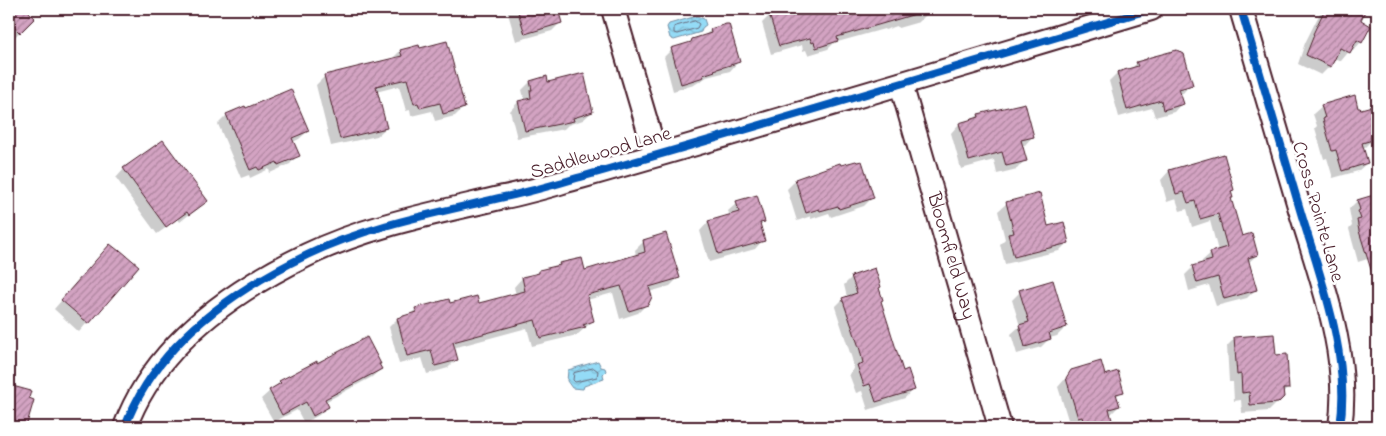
<svg xmlns="http://www.w3.org/2000/svg" width="1386" height="436" viewBox="0 0 1386 436" font-family="'Indie Flower',sans-serif">
  <style>
    .water { fill: url(#water-waves); stroke: #7690a5 }
    .shadow { fill: #0003 }
    .lines { fill: none; stroke-linecap: round; stroke-linejoin: round }
    .shore { stroke: #686a7c; stroke-width: 1 }
    .building { fill: url(#building-hatch); stroke: #4a1f2b }
    .minor-casing { stroke: #4a1f2b; stroke-width: 26 }
    .minor { stroke: #fff; stroke-width: 22 }
    .cycleway-casing { stroke: #fff; stroke-width: 11 }
    .cycleway { stroke: #0057b8; stroke-width: 8 }
    .labels { text-anchor: middle; dominant-baseline: central; stroke-width: 5; stroke-linejoin: round; paint-order: stroke }
    .street-label { font-size: 20px; fill: #4a1f2b; stroke: #fff }
  </style>
  <defs>
    <pattern id="water-waves" width="16" height="10" patternUnits="userSpaceOnUse" patternTransform="scale(1.25)"><rect width="16" height="10" fill="#94dbf6"/><path d="M0 5q4-4 8 0t8 0" fill="none" stroke="#81bcd3"/></pattern>
    <pattern id="building-hatch" width="6" height="6" patternUnits="userSpaceOnUse" patternTransform="scale(1.25)"><rect width="6" height="6" fill="#d3a3c2"/><path d="M-1 1l2-2M0 6l6-6M5 7l2-2" fill="none" stroke="#ad849e"/></pattern>
  </defs>
  <rect width="100%" height="100%" fill="#fff"/>
  <filter id="ink" filterUnits="userSpaceOnUse"><feTurbulence type="fractalNoise" baseFrequency=".02" numOctaves="2"/><feDisplacementMap in="SourceGraphic" scale="10" xChannelSelector="R" yChannelSelector="G"/><feConvolveMatrix kernelMatrix="1 2 1 2 8 2 1 2 1" color-interpolation-filters="sRGB"/></filter>
  <g filter="url(#ink)">
    <!-- water -->
    <g class="water">
      <polygon points="697,16 704,19 706,25 703,27 701,32 674,40 670,38 667,27 669,24"/>
      <polygon points="598,361 601,367 605,368 606,371 603,374 604,379 584,386 583,389 572,388 567,381 568,370"/>
    </g>
    <!-- shadow -->
    <g class="shadow">
      <polygon points="9,9 24,9 33,18 11,41 9,39"/>
      <polygon points="496,9 557,9 561,22 552,31 516,41 507,10 497,12"/>
      <polygon points="791,9 930,9 926,10 927,14 919,22 898,28 897,26 885,30 884,29 834,43 828,49 808,55 806,50 803,51 802,45 771,54 762,23 770,15"/>
      <polygon points="1322,9 1364,9 1359,20 1361,42 1353,51 1351,49 1341,61 1334,58 1330,66 1321,75 1298,64 1305,43"/>
      <polygon points="711,30 738,62 730,71 707,77 694,85 673,91 664,57 672,49 688,45 693,40 703,37"/>
      <polygon points="400,51 463,108 455,116 435,121 432,111 411,116 410,110 406,111 399,86 376,92 386,128 377,136 331,146 316,85 325,76 392,59"/>
      <polygon points="1147,59 1191,84 1183,93 1179,94 1182,103 1174,112 1155,117 1152,108 1119,117 1109,81 1117,73 1131,69 1137,63 1145,61"/>
      <polygon points="530,82 547,83 592,112 583,120 568,125 564,129 517,138 510,111 518,102 522,102 524,98 522,90"/>
      <polygon points="1322,106 1358,110 1376,124 1369,131 1372,140 1363,149 1367,163 1358,171 1333,178 1327,158 1324,159 1315,128 1317,126 1313,114"/>
      <polygon points="245,108 308,131 299,139 293,142 298,155 290,164 270,173 269,169 250,178 249,175 241,178 218,124 226,116"/>
      <polygon points="978,115 1033,136 1025,145 1021,146 1025,160 1017,169 997,174 994,160 961,169 951,133 959,124 973,120"/>
      <polygon points="1224,156 1231,198 1230,199 1241,238 1257,255 1248,263 1256,289 1247,298 1216,306 1209,285 1189,291 1185,275 1193,267 1203,264 1202,261 1211,253 1218,251 1210,221 1192,227 1187,209 1180,211 1176,199 1167,202 1161,180 1169,171"/>
      <polygon points="124,169 206,201 180,222 178,219 157,234 116,178"/>
      <polygon points="796,180 872,198 864,206 831,217 829,213 811,219 811,216 797,221 787,189"/>
      <polygon points="1377,195 1377,256 1358,262 1349,229 1352,226 1349,209 1357,201"/>
      <polygon points="737,203 764,221 759,226 763,240 755,249 709,262 700,231 708,222 730,216 728,211"/>
      <polygon points="1007,203 1047,228 1068,242 1059,251 1005,264 1000,244 1005,239 998,211"/>
      <polygon points="644,241 679,277 670,286 649,292 647,304 638,313 620,319 613,293 587,300 593,321 577,335 532,346 527,328 453,348 456,360 448,368 427,374 422,358 399,364 389,327 397,319 410,315 416,309 449,305 478,305 516,295 514,287 522,278 536,275 539,271 558,267 560,264 585,271 636,256 635,250"/>
      <polygon points="119,253 137,266 79,332 54,309 102,254"/>
      <polygon points="852,277 878,288 880,301 902,373 913,389 905,398 868,410 862,391 856,393 849,374 854,369 852,359 835,307 843,299 847,297 844,285"/>
      <polygon points="1020,292 1066,327 1057,336 1050,338 1041,347 1017,354 1011,334 1020,326 1012,300"/>
      <polygon points="1235,338 1274,356 1288,388 1282,394 1283,397 1269,411 1242,413 1241,400 1234,401 1233,382 1229,382 1227,346"/>
      <polygon points="316,363 380,363 378,365 381,369 372,377 325,402 327,407 319,415 304,423 297,410 274,422 261,399 280,382"/>
      <polygon points="1072,371 1122,391 1116,397 1119,406 1110,415 1113,427 1075,427 1074,424 1070,426 1058,387"/>
      <polygon points="9,386 29,392 25,427 9,427"/>
      <polygon points="913,423 915,427 905,427"/>
    </g>
    <g class="lines">
      <!-- shore -->
      <g class="shore">
        <polygon points="695,21 699,24 697,28 677,34 674,33 674,27"/>
        <polygon points="594,368 598,371 597,377 575,382 573,380 574,373"/>
      </g>
    </g>
    <!-- building -->
    <g class="building">
      <polygon points="9,9 26,9 35,18 20,33 9,22"/>
      <polygon points="517,9 558,9 562,23 525,34"/>
      <polygon points="785,9 918,9 919,13 837,37 838,41 816,48 814,42 812,43 810,38 779,46 769,14"/>
      <polygon points="1325,9 1366,9 1361,20 1371,26 1362,43 1357,40 1350,53 1340,48 1331,67 1306,55 1314,35 1313,34"/>
      <polygon points="726,24 729,24 740,62 714,70 715,71 703,75 704,77 681,84 671,48 691,42 692,39 711,33 710,29"/>
      <polygon points="447,41 465,108 443,114 440,103 420,108 418,103 414,104 407,79 376,86 387,128 340,139 324,75 402,56 400,50 419,45 420,48"/>
      <polygon points="1177,50 1184,54 1193,85 1179,89 1184,104 1163,110 1161,100 1127,110 1117,72 1138,66 1136,62 1147,59 1147,58"/>
      <polygon points="584,73 593,112 573,118 574,121 525,131 518,101 531,98 530,90 532,90 530,81 547,76 548,82"/>
      <polygon points="291,89 309,131 292,138 300,156 278,165 277,162 259,170 257,167 250,170 226,114 245,106 246,108"/>
      <polygon points="1355,95 1358,108 1360,108 1361,109 1372,106 1377,124 1370,127 1373,140 1362,143 1368,163 1342,171 1336,150 1332,151 1323,119 1325,118 1321,105"/>
      <polygon points="1025,103 1034,137 1021,140 1027,161 1006,166 1002,152 969,161 959,123 979,117 978,114"/>
      <polygon points="163,140 208,201 189,215 187,212 166,227 123,168"/>
      <polygon points="1224,154 1234,190 1231,191 1233,198 1231,198 1242,236 1252,233 1258,255 1248,258 1257,290 1224,299 1218,277 1197,283 1192,266 1212,260 1210,252 1227,247 1218,214 1200,219 1195,201 1188,203 1184,192 1176,194 1169,170"/>
      <polygon points="856,161 857,162 862,161 874,198 839,209 838,206 820,211 819,209 806,213 795,179 840,163 841,165"/>
      <polygon points="1040,193 1048,226 1064,222 1069,243 1014,257 1008,234 1014,233 1006,202"/>
      <polygon points="1377,194 1377,276 1373,276 1359,231 1357,220 1361,219 1358,211 1360,210 1357,200"/>
      <polygon points="757,195 765,222 760,223 765,241 718,254 708,221 739,212 736,201"/>
      <polygon points="666,233 680,278 649,287 652,297 648,305 629,311 621,286 587,295 594,321 583,325 586,327 540,338 535,320 453,342 458,360 435,366 431,350 407,356 397,318 416,312 415,308 449,299 450,303 477,296 479,303 525,291 522,277 539,273 539,270 560,265 559,263 582,258 585,270 645,252 643,240"/>
      <polygon points="110,244 119,251 120,250 139,266 89,324 61,300"/>
      <polygon points="875,268 881,287 879,288 883,300 881,301 903,371 908,369 915,390 876,402 870,384 864,386 857,365 863,363 860,350 842,298 857,293 851,276"/>
      <polygon points="1053,280 1067,327 1049,333 1051,339 1025,347 1019,325 1029,322 1019,290"/>
      <polygon points="1274,334 1276,355 1287,354 1289,389 1283,389 1284,397 1278,403 1250,405 1249,392 1242,393 1241,374 1237,375 1234,337"/>
      <polygon points="367,337 381,364 379,364 382,369 325,399 329,407 313,416 306,402 282,415 269,390 281,383 279,381 317,361 317,363"/>
      <polygon points="1101,361 1105,375 1118,371 1124,392 1116,394 1120,406 1109,409 1114,427 1085,427 1082,417 1078,418 1066,378 1071,370"/>
      <polygon points="9,385 31,391 29,398 34,400 26,427 9,427"/>
    </g>
    <g class="lines">
      <!-- minor casing -->
      <g class="minor-casing">
        <g id="minor">
          <polyline points="613,9 656,155"/>
          <path d="M1241 9C1261 77 1281 145 1301 213 1321 279 1351 357 1340 427"/>
          <path id="s1" d="M901 84 1000 427"/>
          <path d="M125 427C155 346 232 291 307 255 369 225 437 213 504 197 530 192 555 184 581 177 771 123 961 66 1151 9"/>
        </g>
      </g>
      <!-- minor -->
      <use href="#minor" class="minor"/>
      <!-- cycleway casing -->
      <g class="cycleway-casing">
        <g id="cycleway">
          <path d="M1241 9C1261 77 1281 145 1301 213 1321 279 1351 357 1340 427"/>
          <path d="M125 427C155 346 232 291 307 255 369 225 437 213 504 197 530 192 555 184 581 177 771 123 961 66 1151 9"/>
        </g>
      </g>
      <!-- cycleway -->
      <use href="#cycleway" class="cycleway"/>
    </g>
  </g>
  <g class="labels">
    <!-- street labels -->
    <g class="street-label">
      <text transform="translate(601 154) rotate(-16)">Saddlewood Lane</text>
      <text transform="translate(1317 212) rotate(74)">Cross Pointe Lane</text>
      <text stroke="none"><textPath href="#s1" startOffset="179">Bloomfield Way</textPath></text>
    </g>
  </g>
  <!-- margin -->
  <rect width="1386" height="436" fill="none" stroke="#fff" stroke-width="30"/>
  <rect x="15" y="15" width="1356" height="406" fill="none" stroke="#4a1f2b" stroke-width="2" filter="url(#ink)"/>
</svg>
